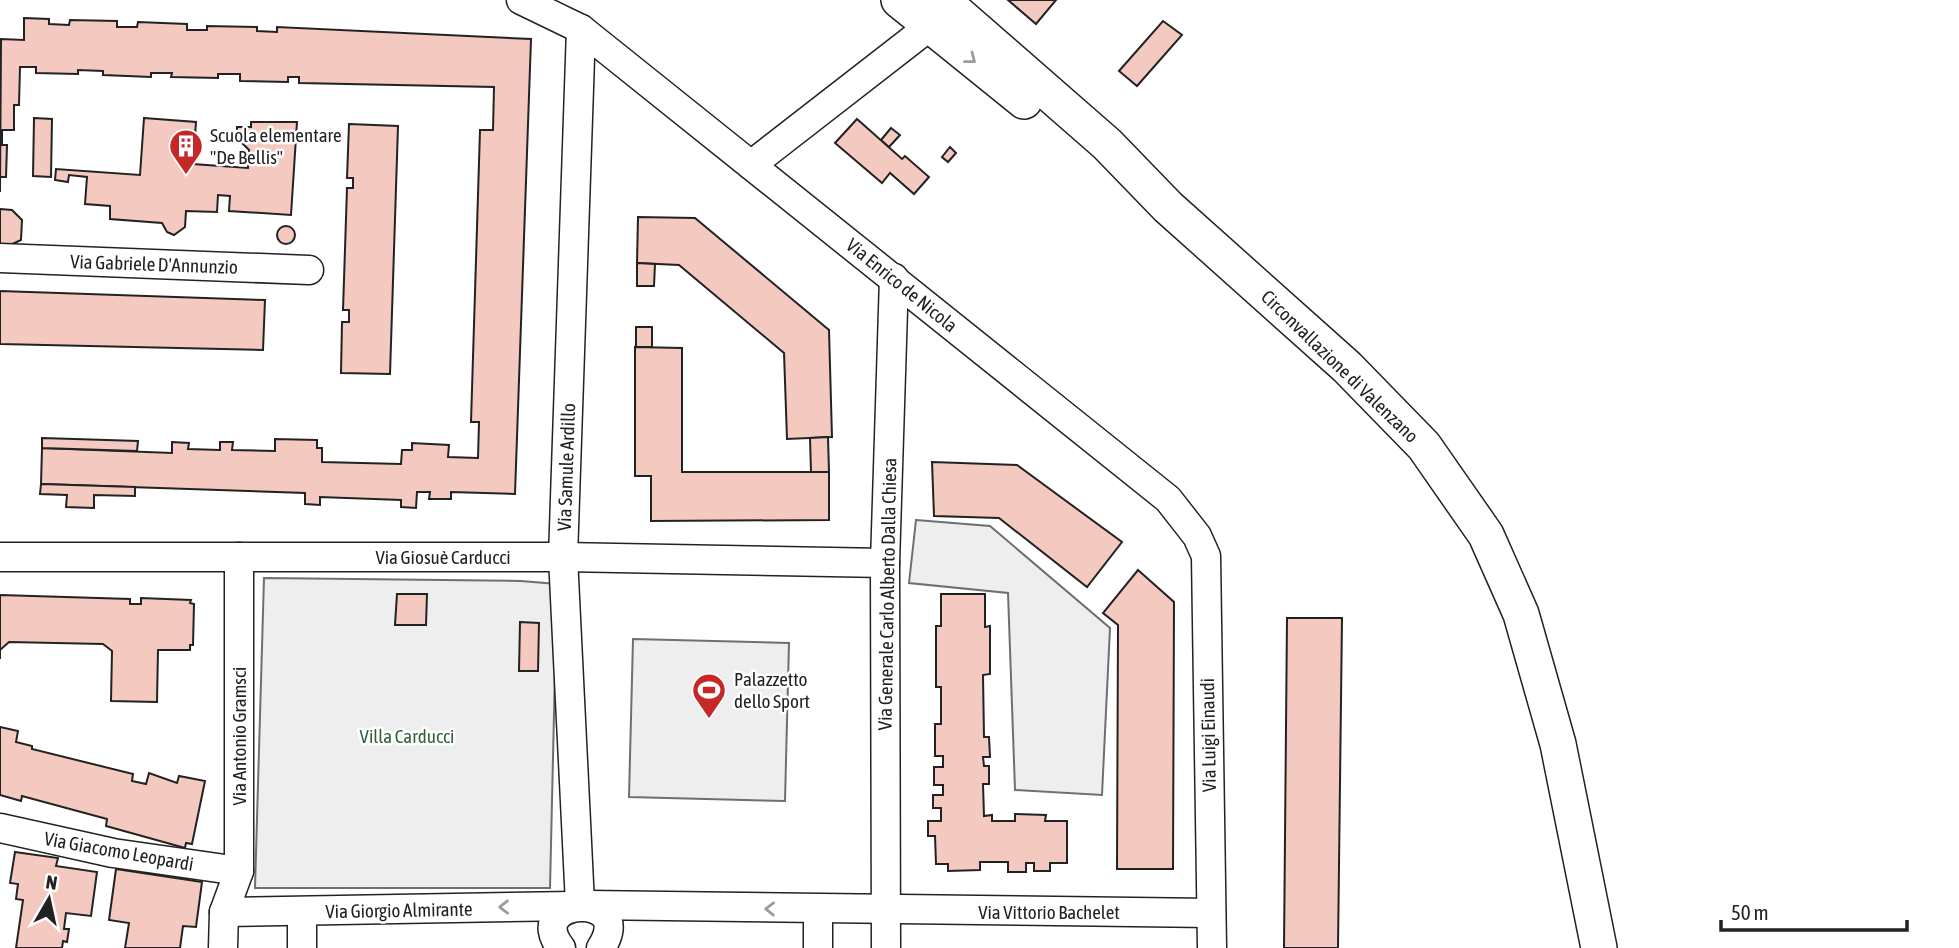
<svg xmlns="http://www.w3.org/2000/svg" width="1959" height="948" viewBox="0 0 1959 948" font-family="'Asap Condensed',sans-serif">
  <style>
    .green { fill: #eee; stroke: #6f6f6f; stroke-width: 2 }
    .building { fill: #f3c9c0; stroke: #222; stroke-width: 2 }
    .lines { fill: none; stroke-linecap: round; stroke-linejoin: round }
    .minor-casing { stroke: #222; stroke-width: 31 }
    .major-casing { stroke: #222; stroke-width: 38 }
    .minor { stroke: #fff; stroke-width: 28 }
    .major { stroke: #fff; stroke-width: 35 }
    .oneway { stroke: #9c9c9c }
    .labels { text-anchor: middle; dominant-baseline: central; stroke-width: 5; stroke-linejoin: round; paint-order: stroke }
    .poi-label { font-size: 19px; fill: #222; stroke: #fff; text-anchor: start }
    .street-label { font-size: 19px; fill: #222; stroke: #fff }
    .park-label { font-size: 19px; fill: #2f5e38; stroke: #fff }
  </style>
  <rect width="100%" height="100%" fill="#fff"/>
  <!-- green -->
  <g class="green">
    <polygon points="916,520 990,526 1110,628 1102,795 1015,790 1008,593 909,583"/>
    <polygon points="264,578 521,581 557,584 550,888 255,888"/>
    <polygon points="633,639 789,643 785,801 629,797"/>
  </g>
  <!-- building -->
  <g class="building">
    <polygon points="1008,0 1056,0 1036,24"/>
    <polygon points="24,18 49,19 49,24 69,25 70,20 117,21 117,27 137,27 138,22 187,24 187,30 207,30 207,26 257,27 257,31 277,32 277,27 531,39 515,494 451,492 451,499 429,499 430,492 417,492 416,508 401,507 401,500 320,497 320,505 305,504 305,493 41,484 42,448 172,453 172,442 189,443 188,449 220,450 220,442 233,442 232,450 275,451 275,439 317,440 317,448 322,448 322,462 401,464 402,450 412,450 412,443 449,445 448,457 478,458 479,422 471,422 480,130 493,130 494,87 299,83 299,77 288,77 288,82 240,81 240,74 218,74 218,78 171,77 172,73 151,73 151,77 103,75 103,71 78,70 78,74 36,73 36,67 20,67 19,105 14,105 14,130 2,130 2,145 7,145 6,177 0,177 0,192 1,39 24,40"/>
    <polygon points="1163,21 1182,35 1137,86 1119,71"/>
    <polygon points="34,118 52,119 51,177 33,176"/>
    <polygon points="144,118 196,122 193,164 248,168 249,150 237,138 237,127 251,127 251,122 297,122 291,215 229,211 230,196 218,195 217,212 186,211 185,227 174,235 167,232 162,223 110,219 110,206 85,204 87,177 69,175 68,182 55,180 56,169 140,175"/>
    <polygon points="857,119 902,159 905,156 929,177 914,194 890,173 882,183 835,143"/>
    <polygon points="349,124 398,126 390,374 341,373 342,322 349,322 349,310 343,310 347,188 353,188 353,178 347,178"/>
    <polygon points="891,128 900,135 889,147 881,140"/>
    <polygon points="950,147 956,153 948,162 942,157"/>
    <polygon points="0,209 12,210 22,220 21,240 8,246 0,246"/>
    <polygon points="638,217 695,218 829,330 832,437 787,439 784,353 679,265 637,263"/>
    <circle cx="286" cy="235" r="9"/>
    <polygon points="637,263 655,264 654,286 637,286"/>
    <polygon points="0,291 265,300 263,350 0,344"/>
    <rect x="636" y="327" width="16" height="20"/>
    <polygon points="635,347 682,348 682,472 829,472 829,520 651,521 651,476 635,476"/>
    <polygon points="828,437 829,472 811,472 810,438"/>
    <polygon points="42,438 138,441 137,451 42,448"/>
    <polygon points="932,462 1017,465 1122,542 1087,587 999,518 934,516"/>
    <polygon points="41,484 135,487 135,496 94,495 94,508 66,507 67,495 40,494"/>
    <polygon points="1138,570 1174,602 1173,869 1117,869 1118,625 1103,613"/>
    <polygon points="397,594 427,594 426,625 395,625"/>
    <polygon points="941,594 985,594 985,627 990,626 990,674 983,675 984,737 989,737 990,757 983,757 984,766 989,766 989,784 983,784 984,816 992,815 992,821 1015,821 1015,814 1046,815 1045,821 1067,821 1067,863 1050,863 1050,871 1034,871 1034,863 1026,863 1026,872 1008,872 1008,862 980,862 980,870 948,871 948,864 936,864 935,836 928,836 928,821 941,821 941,808 933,808 933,795 943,795 943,785 934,785 934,767 943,767 943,756 935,756 935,724 941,724 941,687 936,687 936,626 941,626"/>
    <polygon points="0,595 130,599 130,604 141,604 141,598 191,600 190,603 194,604 193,645 190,645 190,650 158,650 157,702 111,701 112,651 103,644 9,642 0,650 0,659"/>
    <polygon points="1287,618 1342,618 1338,948 1284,948"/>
    <polygon points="520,622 539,623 538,671 519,671"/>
    <polygon points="0,727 18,731 16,742 32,746 32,749 133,774 132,781 146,784 149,773 177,783 179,776 205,781 192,844 186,843 185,848 106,826 107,819 22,796 21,801 0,795"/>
    <polygon points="15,852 58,858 56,866 97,872 91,916 66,913 64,929 69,929 67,942 63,941 62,948 16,948 23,900 16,899 18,884 10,883"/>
    <polygon points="116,869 202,882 196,927 183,926 180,948 125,948 129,923 109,920"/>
  </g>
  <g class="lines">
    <!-- minor casing -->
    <g class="minor-casing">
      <g id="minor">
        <polyline points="521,0 581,29 1168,499 1197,536 1206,556 1212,948"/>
        <polyline points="751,165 930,26"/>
        <polyline points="0,258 309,270"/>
        <polyline points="0,557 563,557 885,563"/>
        <polyline points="0,828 113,853 239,871"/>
        <polyline points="580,904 563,557 581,29"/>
        <polyline points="588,905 1211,913"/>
        <polyline points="818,910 818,948"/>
        <polyline points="224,912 573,906"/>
        <polyline points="302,912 302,948"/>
        <polyline points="223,948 224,912 239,871 239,557"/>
        <path d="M561 948C521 897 639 890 601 948"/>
        <polyline points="886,948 885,563 894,278"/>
      </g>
    </g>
    <!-- major casing -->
    <g class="major-casing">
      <g id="major">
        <polyline points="899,0 1024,101"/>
        <polyline points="942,0 1107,144 1168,207 1347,367 1424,446 1486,535 1521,614 1558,744 1599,948"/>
      </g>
    </g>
    <!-- minor -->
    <use href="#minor" class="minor"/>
    <!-- major -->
    <use href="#major" class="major"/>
  </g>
  <!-- one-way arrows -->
  <defs><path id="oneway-chevron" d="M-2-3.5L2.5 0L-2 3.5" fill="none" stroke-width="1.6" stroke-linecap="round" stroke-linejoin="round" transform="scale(1.75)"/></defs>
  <g class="oneway">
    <use href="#oneway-chevron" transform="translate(971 59) rotate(38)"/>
    <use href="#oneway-chevron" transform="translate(504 907) rotate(179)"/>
    <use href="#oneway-chevron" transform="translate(770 909) rotate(-179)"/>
  </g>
  <!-- icons -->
  <defs>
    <g id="building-pin" transform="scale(1.75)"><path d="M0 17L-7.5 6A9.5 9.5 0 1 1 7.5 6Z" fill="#c62828" stroke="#fff"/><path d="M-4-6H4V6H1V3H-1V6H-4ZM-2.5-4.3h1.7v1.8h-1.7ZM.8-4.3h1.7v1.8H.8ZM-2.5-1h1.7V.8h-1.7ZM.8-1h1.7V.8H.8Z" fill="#fff"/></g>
    <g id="stadium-pin" transform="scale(1.75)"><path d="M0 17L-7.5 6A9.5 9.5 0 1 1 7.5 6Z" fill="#c62828" stroke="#fff"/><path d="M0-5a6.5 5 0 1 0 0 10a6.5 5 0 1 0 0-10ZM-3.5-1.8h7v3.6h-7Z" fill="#fff"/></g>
  </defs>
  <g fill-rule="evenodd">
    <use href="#building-pin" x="186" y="146"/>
    <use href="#stadium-pin" x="709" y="690"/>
  </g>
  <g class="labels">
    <!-- poi labels -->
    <g class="poi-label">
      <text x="210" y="135">Scuola elementare<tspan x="210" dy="22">"De Bellis"</tspan></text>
      <text x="734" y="679">Palazzetto<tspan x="734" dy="22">dello Sport</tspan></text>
    </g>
    <!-- street labels -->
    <g class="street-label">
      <text transform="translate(154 264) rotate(2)">Via Gabriele D'Annunzio</text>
      <text transform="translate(902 285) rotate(39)">Via Enrico de Nicola</text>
      <text transform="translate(1340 366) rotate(44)">Circonvallazione di Valenzano</text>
      <text transform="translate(566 467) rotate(-88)">Via Samule Ardillo</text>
      <text x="443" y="557">Via Giosuè Carducci</text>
      <text transform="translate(887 594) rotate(-89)">Via Generale Carlo Alberto Dalla Chiesa</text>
      <text transform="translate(1208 735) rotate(-91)">Via Luigi Einaudi</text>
      <text transform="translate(239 736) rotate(-90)">Via Antonio Gramsci</text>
      <text transform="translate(119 851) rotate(10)">Via Giacomo Leopardi</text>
      <text transform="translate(399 910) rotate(-1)">Via Giorgio Almirante</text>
      <text x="1049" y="912">Via Vittorio Bachelet</text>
    </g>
    <!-- park labels -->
    <g class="park-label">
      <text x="407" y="736">Villa Carducci</text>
    </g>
  </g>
  <!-- north arrow -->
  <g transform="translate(49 899) rotate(9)" stroke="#ffffff" stroke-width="5" paint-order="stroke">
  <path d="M0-5L12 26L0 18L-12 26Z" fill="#222222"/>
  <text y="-10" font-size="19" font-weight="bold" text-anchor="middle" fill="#222222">N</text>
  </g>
  <!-- scale -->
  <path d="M1721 920v10h186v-10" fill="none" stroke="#222222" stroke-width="3.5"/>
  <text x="1731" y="920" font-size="21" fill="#222222" stroke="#ffffff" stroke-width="5" paint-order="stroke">50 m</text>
</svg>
